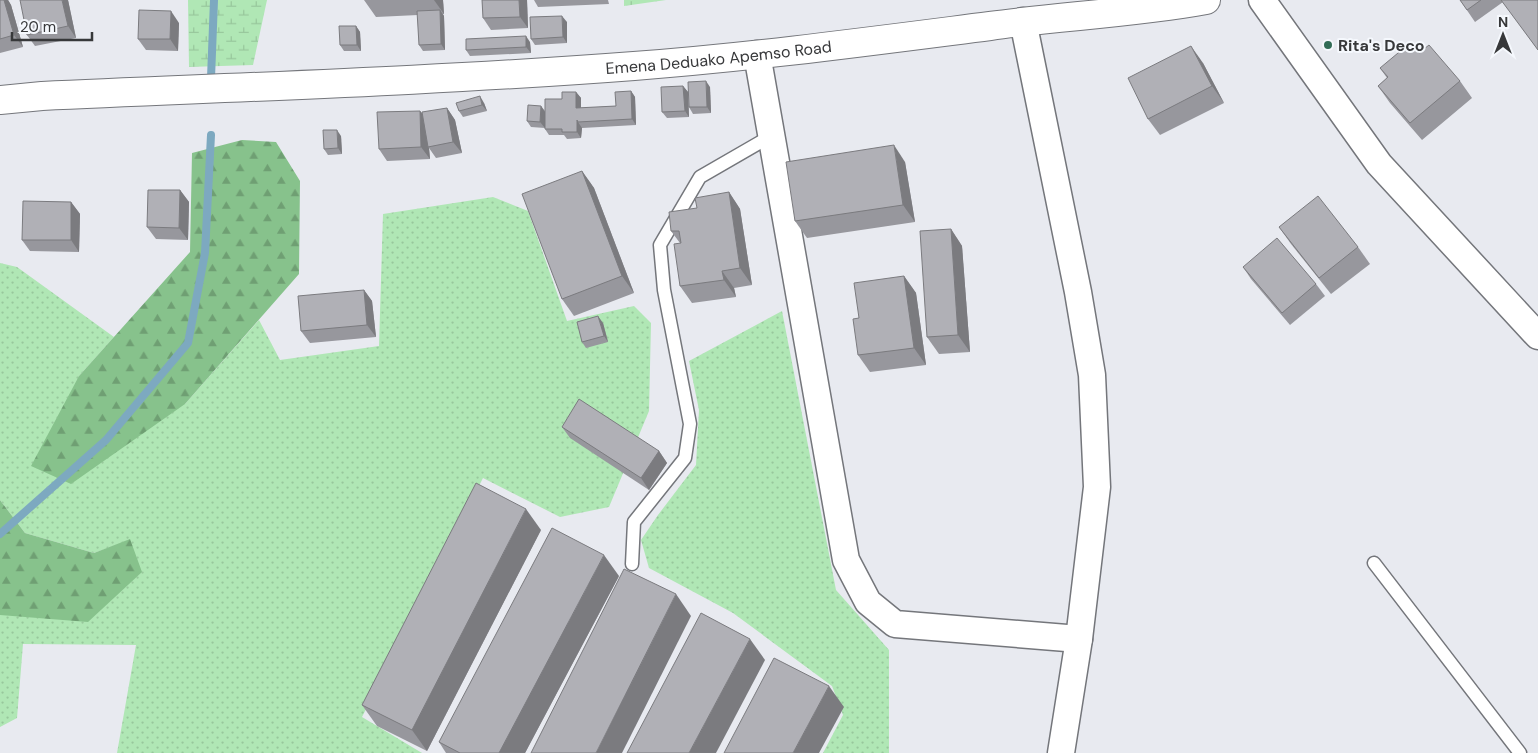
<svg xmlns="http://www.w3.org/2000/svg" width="1538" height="753" viewBox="0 0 1538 753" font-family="'DM Sans',sans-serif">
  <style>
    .grass { fill: url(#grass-dots) }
    .forest { fill: url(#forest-firs) }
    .wetland { fill: url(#wetland-marsh) }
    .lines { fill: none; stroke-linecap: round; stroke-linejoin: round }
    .stream { stroke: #7da9c0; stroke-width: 8 }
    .service-casing { stroke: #74767b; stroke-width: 15 }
    .minor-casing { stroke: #74767b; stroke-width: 29 }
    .tertiary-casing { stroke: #74767b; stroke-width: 30 }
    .service { stroke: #fff; stroke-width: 12 }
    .minor { stroke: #fff; stroke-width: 26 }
    .tertiary { stroke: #fff; stroke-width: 28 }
    .wall { fill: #97979d }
    .shaded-wall { fill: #7b7b7f }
    .building { fill: #b0b0b6; stroke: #7b7b7f }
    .poi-dot { fill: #326c56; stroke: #f5f8fd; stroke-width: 2 }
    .labels { text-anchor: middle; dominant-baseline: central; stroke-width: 4; stroke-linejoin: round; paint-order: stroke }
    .poi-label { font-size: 16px; font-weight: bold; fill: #37383a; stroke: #f5f8fd; text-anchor: start }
    .street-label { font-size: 16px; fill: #37383a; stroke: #f5f8fd }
  </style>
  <defs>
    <pattern id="grass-dots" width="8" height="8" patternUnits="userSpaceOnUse" patternTransform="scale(1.25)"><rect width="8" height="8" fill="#b0e7b5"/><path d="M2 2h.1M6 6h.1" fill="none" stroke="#98c79c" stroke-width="1.8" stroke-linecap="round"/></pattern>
    <pattern id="forest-firs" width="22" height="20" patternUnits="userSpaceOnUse" patternTransform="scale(1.25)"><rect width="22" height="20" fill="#87c28c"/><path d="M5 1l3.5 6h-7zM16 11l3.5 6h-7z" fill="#6f9f73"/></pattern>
    <pattern id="wetland-marsh" width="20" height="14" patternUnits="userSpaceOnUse" patternTransform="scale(1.25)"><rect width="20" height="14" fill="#b0e7b5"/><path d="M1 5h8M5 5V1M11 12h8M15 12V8" fill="none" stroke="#98c79c"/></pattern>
  </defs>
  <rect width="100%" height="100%" fill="#e8eaf0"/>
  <!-- grass -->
  <g class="grass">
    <polygon points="493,197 528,211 567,321 634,306 651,323 649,411 609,507 560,517 483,478 362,717 422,753 117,753 136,645 23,644 17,718 0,727 0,615 4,615 130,540 94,553 25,533 0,500 0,263 17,267 114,337 79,376 185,404 259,320 280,360 379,346 383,214"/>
    <polygon points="782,311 836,590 889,650 889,753 823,753 843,715 832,686 733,613 649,568 641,540 658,515 696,465 699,410 689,361"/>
  </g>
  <!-- forest -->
  <g class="forest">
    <polygon points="242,140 276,142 300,181 299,274 185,404 71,484 31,466 79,376 190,252 192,153"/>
    <polygon points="0,500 25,533 94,553 130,539 142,572 88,622 0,615"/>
  </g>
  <!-- wetland -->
  <g class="wetland">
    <polygon points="188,0 267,0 253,65 189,67"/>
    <polygon points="624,0 666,0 624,6"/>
  </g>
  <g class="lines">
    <!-- stream -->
    <g class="stream">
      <polyline points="211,78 214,0"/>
      <polyline points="0,534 106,440 188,343 205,253 211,135"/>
    </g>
    <!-- service casing -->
    <g class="service-casing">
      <g id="service">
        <polyline points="1374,563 1520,753"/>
        <polyline points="632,564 634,522 685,458 690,424 664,290 660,245 700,177 771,136"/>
      </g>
    </g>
    <!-- minor casing -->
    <g class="minor-casing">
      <g id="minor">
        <polyline points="1262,0 1379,164 1538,336"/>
        <polyline points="1023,21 1078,292 1092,375 1097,487 1079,639 1061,753"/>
        <polyline points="757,54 846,560 868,602 895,624 1079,639"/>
      </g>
    </g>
    <!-- tertiary casing -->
    <g class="tertiary-casing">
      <g id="tertiary">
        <path id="s1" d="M0 100 42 96C239 87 437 81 634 66 753 57 872 41 990 26 1062 16 1135 13 1206 0"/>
      </g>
    </g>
    <!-- service -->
    <use href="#service" class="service"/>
    <!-- minor -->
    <use href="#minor" class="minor"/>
    <!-- tertiary -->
    <use href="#tertiary" class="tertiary"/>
  </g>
  <!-- wall -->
  <g class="wall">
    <polygon points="0,0 8,0 11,5 23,47 0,53"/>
    <polygon points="68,0 76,38 35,46 27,35"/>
    <polygon points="364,0 443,0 444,14 443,14 444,16 445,50 423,51 419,45 418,15 376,17"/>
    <polygon points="482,0 527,0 528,28 491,30 483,18"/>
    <polygon points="534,0 608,0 609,4 538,7"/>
    <polygon points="1460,0 1538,0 1538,50 1503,2 1475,22"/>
    <polygon points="567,22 567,43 535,45 531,39"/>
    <polygon points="179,23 178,51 146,50 138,39"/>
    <polygon points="356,26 360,32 361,51 344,51 340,45"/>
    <polygon points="530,42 531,53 470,56 466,50"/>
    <polygon points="1419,53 1460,81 1472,98 1422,140 1390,103 1378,86 1387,78 1380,68"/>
    <polygon points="1203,63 1224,103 1160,135 1148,119"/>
    <polygon points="683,86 688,92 689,117 667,118 662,112"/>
    <polygon points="710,87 711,113 693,114 689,107"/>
    <polygon points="631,91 635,97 636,125 582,128 581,138 567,139 564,135 549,135 545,129 545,120 545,128 531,127 527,121 541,106 545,111 562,99 576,92 581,98 581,108 616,106"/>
    <polygon points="484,103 487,111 463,117 459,111"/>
    <polygon points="447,108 455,120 462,153 436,158 429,148 430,159 387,161 379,149 420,111 422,113"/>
    <polygon points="341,136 342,154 328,155 324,149"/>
    <polygon points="905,162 915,222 807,238 795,221"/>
    <polygon points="582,171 594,188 634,293 574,316 562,299"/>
    <polygon points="180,190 189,202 188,240 156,239 147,227"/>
    <polygon points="729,192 740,209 752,285 734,288 736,297 692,303 680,286 680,243 671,231 697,208"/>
    <polygon points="71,202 80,214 79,252 30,251 22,240"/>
    <polygon points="1279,227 1358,247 1370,264 1331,294 1291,244"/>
    <polygon points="951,229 962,246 970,352 939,354 927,337"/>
    <polygon points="1243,267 1316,284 1325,296 1290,325 1251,279"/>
    <polygon points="904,276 916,293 926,365 870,372 858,355 859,318"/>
    <polygon points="364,290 372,301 376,337 310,343 301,331"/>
    <polygon points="603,323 608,342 586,348 582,342"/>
    <polygon points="562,427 659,451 667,463 649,490 570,438"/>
    <polygon points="541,530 427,751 377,726 362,705"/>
    <polygon points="619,576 525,753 446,753 439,742"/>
  </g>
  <!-- shaded-wall -->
  <g class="shaded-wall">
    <polygon points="4,0 8,0 11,5 23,47 14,35"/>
    <polygon points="62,0 68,0 76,38 68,26"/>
    <polygon points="434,0 443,0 444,14"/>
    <polygon points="519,0 527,0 528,28 520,17"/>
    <polygon points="440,10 444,16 445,50 441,44"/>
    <polygon points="171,11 179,23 178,51 170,39"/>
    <polygon points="562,16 567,22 567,43 563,37"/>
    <polygon points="356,26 360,32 361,51 357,45"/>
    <polygon points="526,36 530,42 531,53 526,47"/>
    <polygon points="1191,46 1203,63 1224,103 1212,86"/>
    <polygon points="706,81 710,87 711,113 707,107"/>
    <polygon points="683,86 688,92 689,117 685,111"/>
    <polygon points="631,91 635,97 636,125 632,119"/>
    <polygon points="576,92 581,98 581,114 576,108"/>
    <polygon points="480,96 484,103 487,111 482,105"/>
    <polygon points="541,106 545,112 545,128 540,122"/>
    <polygon points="447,108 455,120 462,153 453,142"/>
    <polygon points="420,111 428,122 428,147 429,148 430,159 421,147"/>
    <polygon points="577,120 578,122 582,128 581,138 577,132"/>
    <polygon points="337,130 341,136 342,154 338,148"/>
    <polygon points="894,145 905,162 915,222 903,205"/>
    <polygon points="582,171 594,188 634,293 622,276"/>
    <polygon points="180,190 189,202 188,240 179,228"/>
    <polygon points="729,192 740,209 752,285 740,268"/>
    <polygon points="71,202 80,214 79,252 71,240"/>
    <polygon points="951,229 962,246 970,352 958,335"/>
    <polygon points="722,271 734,288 736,297 724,280"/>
    <polygon points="904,276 916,293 926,365 914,348"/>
    <polygon points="364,290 372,301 376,337 367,325"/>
    <polygon points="598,316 603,323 608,342 604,336"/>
    <polygon points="659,451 667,463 649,490 641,478"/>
    <polygon points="526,509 541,530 427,751 412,730"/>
    <polygon points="604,555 619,576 525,753 499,753"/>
    <polygon points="676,594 691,616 622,753 596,753"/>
    <polygon points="750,639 765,660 716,753 689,753"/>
    <polygon points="829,686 844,707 819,753 793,753"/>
  </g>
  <!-- building -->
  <g class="building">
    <polygon points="0,0 4,0 14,35 0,39"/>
    <polygon points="20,0 62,0 68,26 27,35"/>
    <polygon points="482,0 519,0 520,17 483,18"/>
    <polygon points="1460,0 1481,0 1467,10"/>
    <polygon points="1501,0 1538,0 1538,50"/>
    <polygon points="139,10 171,11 170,39 138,39"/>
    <polygon points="440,10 441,44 419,45 417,11"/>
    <polygon points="562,16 563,37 531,39 530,17"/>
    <polygon points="339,26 356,26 357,45 340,45"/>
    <polygon points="526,36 526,47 466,50 466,39"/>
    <polygon points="1410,43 1419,53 1429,45 1460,81 1410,123 1378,86 1388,77 1380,68"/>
    <polygon points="1191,46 1212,86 1148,119 1128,78"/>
    <polygon points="706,81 707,107 689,107 688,82"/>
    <polygon points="683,86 685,111 662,112 661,87"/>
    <polygon points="631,91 632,119 578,122 577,120 577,132 562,132 562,129 545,129 545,99 562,99 562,92 576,92 576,108 616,106 615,92"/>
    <polygon points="480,96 482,105 459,111 456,103"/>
    <polygon points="528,105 541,106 540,122 527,121"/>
    <polygon points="447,108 453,142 428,147 422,112"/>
    <polygon points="420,111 421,147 379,149 377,112"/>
    <polygon points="323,130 337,130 338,148 324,149"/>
    <polygon points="894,145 903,205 795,221 786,162"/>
    <polygon points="582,171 622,276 562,299 522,194"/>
    <polygon points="148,190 180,190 179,228 147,227"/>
    <polygon points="729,192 740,268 722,271 724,280 680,286 674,244 681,243 679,231 671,231 669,212 697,208 695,198"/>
    <polygon points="1318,196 1358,247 1319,278 1279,227"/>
    <polygon points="23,201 71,202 71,240 22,240"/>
    <polygon points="951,229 958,335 927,337 920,231"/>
    <polygon points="1277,238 1316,284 1282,313 1243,267"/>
    <polygon points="904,276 914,348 858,355 853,319 859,318 854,283"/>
    <polygon points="364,290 367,325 301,331 298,296"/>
    <polygon points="598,316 604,336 582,342 577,322"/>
    <polygon points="579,399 659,451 641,478 562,427"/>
    <polygon points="476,483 526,509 412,730 362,705"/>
    <polygon points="552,528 604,555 499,753 460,753 439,742"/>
    <polygon points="624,569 676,594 596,753 531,753"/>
    <polygon points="701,613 750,639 689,753 627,753"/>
    <polygon points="774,658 829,686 793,753 724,753"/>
  </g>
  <!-- markers -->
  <circle class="poi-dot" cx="1328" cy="45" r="5"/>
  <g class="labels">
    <!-- poi labels -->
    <g class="poi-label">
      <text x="1338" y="45">Rita's Deco</text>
    </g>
    <!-- street labels -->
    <g class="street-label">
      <text stroke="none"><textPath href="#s1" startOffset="720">Emena Deduako Apemso Road</textPath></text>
    </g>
  </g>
  <!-- north arrow -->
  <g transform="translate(1503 35)" stroke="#f5f8fd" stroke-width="4" paint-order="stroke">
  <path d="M0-4L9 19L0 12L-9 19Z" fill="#37383a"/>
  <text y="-8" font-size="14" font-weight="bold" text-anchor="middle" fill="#37383a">N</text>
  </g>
  <!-- scale -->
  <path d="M12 32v8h80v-8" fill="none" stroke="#37383a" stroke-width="2.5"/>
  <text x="20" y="32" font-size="15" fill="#37383a" stroke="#f5f8fd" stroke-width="4" paint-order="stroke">20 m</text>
</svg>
